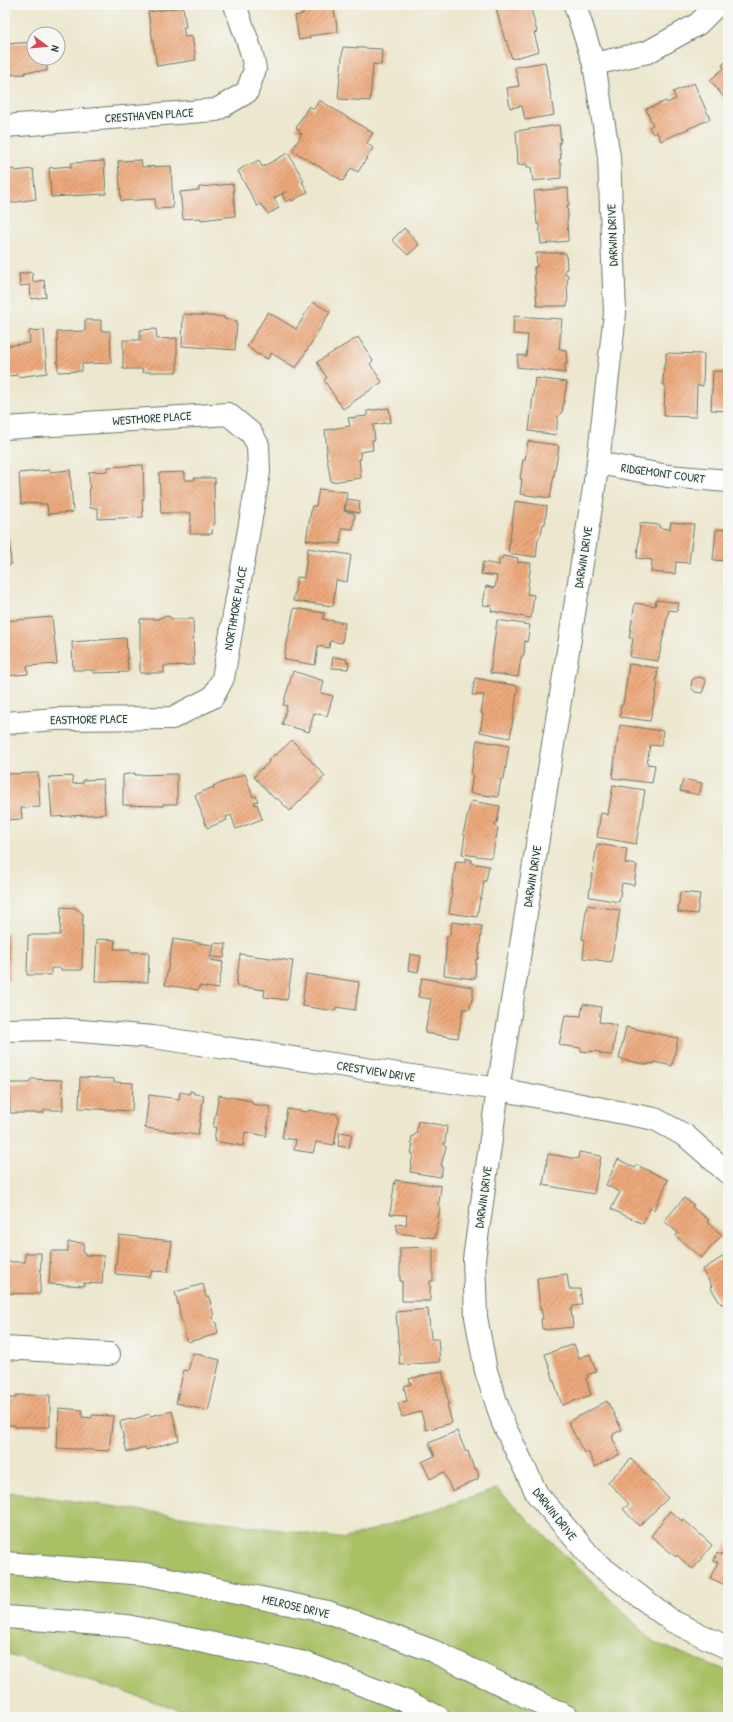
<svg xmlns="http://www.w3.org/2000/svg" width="733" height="1722" viewBox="0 0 733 1722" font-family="'Patrick Hand',sans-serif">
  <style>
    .green { fill: #a9c065; stroke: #647e4c }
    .building { fill: url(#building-hatch) }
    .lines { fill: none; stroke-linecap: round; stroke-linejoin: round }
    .minor-casing { stroke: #67786a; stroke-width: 24 }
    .major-casing { stroke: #67786a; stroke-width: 24 }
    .minor { stroke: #fff; stroke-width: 22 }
    .major { stroke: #fff; stroke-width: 22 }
    .labels { text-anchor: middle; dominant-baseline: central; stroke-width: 3; stroke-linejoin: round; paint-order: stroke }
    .street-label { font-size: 12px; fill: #1f3d34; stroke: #f6f6f2 }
  </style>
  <defs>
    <pattern id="building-hatch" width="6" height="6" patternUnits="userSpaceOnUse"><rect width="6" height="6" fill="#eda97b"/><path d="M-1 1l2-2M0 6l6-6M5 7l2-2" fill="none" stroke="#bf8b66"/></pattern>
  </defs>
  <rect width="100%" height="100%" fill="#f6f6f2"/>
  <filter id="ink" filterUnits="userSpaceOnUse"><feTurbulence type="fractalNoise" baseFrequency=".025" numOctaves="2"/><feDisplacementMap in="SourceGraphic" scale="8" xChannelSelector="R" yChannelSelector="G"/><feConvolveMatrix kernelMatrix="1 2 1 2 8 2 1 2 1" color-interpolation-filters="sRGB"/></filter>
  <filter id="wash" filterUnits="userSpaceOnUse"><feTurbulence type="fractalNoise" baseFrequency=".012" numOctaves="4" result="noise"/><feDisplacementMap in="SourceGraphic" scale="16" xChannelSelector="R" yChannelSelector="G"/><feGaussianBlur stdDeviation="0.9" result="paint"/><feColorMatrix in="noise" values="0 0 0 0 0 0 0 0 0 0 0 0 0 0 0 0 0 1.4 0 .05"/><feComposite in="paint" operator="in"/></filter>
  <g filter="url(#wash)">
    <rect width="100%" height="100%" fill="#ece7ce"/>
    <!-- green -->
    <polygon class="green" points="497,1489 655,1643 728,1671 728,1717 202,1717 5,1654 5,1493 9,1492 345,1539"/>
    <g id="blocks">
      <!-- building -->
      <g class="building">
        <polygon points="301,5 333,5 338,32 309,36 310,38 299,40 295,16 303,14"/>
        <polygon points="507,5 530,5 537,32 534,33 539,51 512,59 506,40 505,41 496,8"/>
        <polygon points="183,7 186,27 183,27 185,37 192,36 196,60 157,66 148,12"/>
        <polygon points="34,42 34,58 47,58 47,71 25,72 25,74 5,75 5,44"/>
        <polygon points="343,47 382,49 381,65 373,64 370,101 339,99 338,98"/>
        <polygon points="728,60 728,103 710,80 724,68 722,65"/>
        <polygon points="545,62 554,115 525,120 522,106 510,108 507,88 519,86 515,67"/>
        <polygon points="694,83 710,119 661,141 657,132 653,134 649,127 653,125 646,109 666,101 667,103 676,99 673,92"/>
        <polygon points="319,100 373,133 367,143 373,148 358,172 351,168 343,181 292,150 302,134 299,133 300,131 296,128 301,119 309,106 314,109"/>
        <polygon points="559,125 561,142 559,142 561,159 559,159 559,163 561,163 561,178 533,181 531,167 527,167 527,164 518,165 516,131"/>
        <polygon points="288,153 304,181 302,182 308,192 292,201 291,199 286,202 282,194 287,191 274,198 279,208 268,214 261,204 257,206 238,171 245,166 249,164 249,165 259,160 262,167"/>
        <polygon points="141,160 142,167 171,166 173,208 156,209 155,199 121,201 118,161"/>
        <polygon points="104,161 106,194 51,197 49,168 70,166 70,168 71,168 71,163"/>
        <polygon points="15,169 15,171 33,169 36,199 5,204 5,170"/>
        <polygon points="233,184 235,216 201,220 201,218 183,219 180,192 199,190 199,187"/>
        <polygon points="568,188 569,205 567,205 568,217 567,222 568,241 541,244 539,224 537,224 534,191"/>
        <polygon points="404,228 419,245 408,255 392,240"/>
        <polygon points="536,253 566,253 567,269 565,269 565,273 568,275 567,284 568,303 567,304 567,306 537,306 534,267 537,267"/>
        <polygon points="32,272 33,282 44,280 46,297 31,299 30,285 20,286 19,274"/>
        <polygon points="313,302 330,312 296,368 271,353 268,359 258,354 258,355 247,346 268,312 296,329"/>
        <polygon points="183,314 224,317 224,319 237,321 235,350 182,346"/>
        <polygon points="514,316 562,319 559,349 566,350 567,364 565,364 565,373 517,367 518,355 526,356 528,335 513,334"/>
        <polygon points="85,320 101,320 101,331 110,331 111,363 82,364 82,371 58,372 57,332 85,331"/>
        <polygon points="156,329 157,339 177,338 177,372 142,372 143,369 123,369 123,340 140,340 140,330"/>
        <polygon points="44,330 47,373 18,377 18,375 9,376 5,378 5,346 30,343 29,331"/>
        <polygon points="358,337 373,361 370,364 382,382 343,409 324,380 327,378 317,362"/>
        <polygon points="666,353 704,354 703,386 697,385 696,417 664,416 665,384 663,384 664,364 666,364"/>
        <polygon points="713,371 728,371 728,411 711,410"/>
        <polygon points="535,378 567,382 562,412 558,416 556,435 529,431"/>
        <polygon points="389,408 391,422 373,425 375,440 372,440 373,450 360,452 361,459 359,459 361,478 331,482 326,452 327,450 325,430 350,426 348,418 367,416 367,411"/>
        <polygon points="528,441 557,445 559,447 550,498 520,494 522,479 520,479 523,460 525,460"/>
        <polygon points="143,465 144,499 142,499 143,517 98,519 98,508 90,508 89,472 108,471 108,467"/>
        <polygon points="50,470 50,472 70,470 73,512 48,514 47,504 40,504 40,503 21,504 19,473"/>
        <polygon points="185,472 185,480 194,480 194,478 215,478 215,483 214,483 215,524 213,524 212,534 190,534 191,513 161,513 159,473"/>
        <polygon points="319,489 347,492 344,511 355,514 353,529 342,528 340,544 306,540 312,506 316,506"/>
        <polygon points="347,499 360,501 359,513 345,510"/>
        <polygon points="515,501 547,506 545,524 543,524 541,535 538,539 536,557 508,553"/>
        <polygon points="671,522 694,524 689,563 676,562 675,574 651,572 652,560 637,558 640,523 660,525 659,528 670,529"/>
        <polygon points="718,529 728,530 728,561 713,560 716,530"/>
        <polygon points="10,540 11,565 5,566 5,541"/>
        <polygon points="308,548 351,555 347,582 336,580 333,606 293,601 297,577 304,578"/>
        <polygon points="503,556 518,558 517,562 531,563 527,594 534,595 531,618 491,611 492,606 483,605 486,586 495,588 497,576 481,574 483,562 499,565 499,559 502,559"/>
        <polygon points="656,600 679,603 677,611 669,610 658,661 630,657 633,638 629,638 635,603 655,606"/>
        <polygon points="294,608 324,613 323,619 345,623 342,643 330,641 329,648 318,646 315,665 286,660 284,658"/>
        <polygon points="168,616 173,619 193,619 194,665 164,666 164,673 140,673 140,619 158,619 162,617"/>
        <polygon points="52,617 57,664 27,666 28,674 5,676 5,621"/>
        <polygon points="497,620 530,625 527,642 525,641 524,654 521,658 518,677 490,673"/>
        <polygon points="126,638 128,672 93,673 93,670 73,670 72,642"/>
        <polygon points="333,657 347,659 346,662 349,662 348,669 331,668"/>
        <polygon points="629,664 658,668 656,683 658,683 650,721 620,717 621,705 623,705"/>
        <polygon points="293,671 324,681 321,693 333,696 327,716 314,713 309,732 282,724 287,706 283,705"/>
        <polygon points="697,677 703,678 706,682 702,693 695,692 691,687 692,680"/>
        <polygon points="475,678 518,686 510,738 480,732 483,714 481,713 484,695 472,695"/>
        <polygon points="620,725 663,731 661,746 650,745 647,764 655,765 652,783 612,778"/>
        <polygon points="292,740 325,776 290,811 277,798 275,799 254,777 261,768 262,769 269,762 268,761 275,754 276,755"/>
        <polygon points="477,740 509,746 504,779 501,779 498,797 470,793 473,774 471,774"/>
        <polygon points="38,773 40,807 21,808 22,819 5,820 5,774"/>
        <polygon points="135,773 135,775 177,774 177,804 163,804 163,806 123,805 123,775"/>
        <polygon points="245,774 253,797 256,796 258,801 254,802 255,805 257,804 262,819 236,829 231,815 226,817 227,820 207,828 195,795 211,788 214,788 213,786"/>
        <polygon points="72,776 73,784 83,783 83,780 103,779 105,814 52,817 49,777"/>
        <polygon points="683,779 702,783 699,795 680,791"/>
        <polygon points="613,785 645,790 636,844 597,837 601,813 608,815"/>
        <polygon points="471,801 500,806 497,823 495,823 495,826 498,828 492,858 462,854 465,835 463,834"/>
        <polygon points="597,844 627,849 625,863 637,865 634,885 622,883 619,902 590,897 589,895"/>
        <polygon points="465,858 472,860 471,863 489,866 486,881 484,881 482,895 481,899 480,899 477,917 449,913 452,895 451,894 456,861 465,862"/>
        <polygon points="680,892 700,894 697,914 678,912"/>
        <polygon points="587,905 620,910 611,962 583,958 585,940 582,939"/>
        <polygon points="61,907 76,908 83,914 82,970 61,970 61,968 51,968 51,975 27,975 28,935 60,935"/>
        <polygon points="452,922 482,926 478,959 476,959 475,978 473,979 444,975 447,936 450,936"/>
        <polygon points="5,933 8,933 10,980 5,981"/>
        <polygon points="97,939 115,940 114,949 130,949 131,952 149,952 148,982 95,981"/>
        <polygon points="173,939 212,945 210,960 223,962 218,989 199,986 199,990 165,985"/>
        <polygon points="214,943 226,944 224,958 212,957"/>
        <polygon points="240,954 293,961 287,1000 264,997 265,990 236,986"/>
        <polygon points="410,954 421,956 418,972 408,970"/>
        <polygon points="306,974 359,982 355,1010 336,1007 335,1011 302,1006"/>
        <polygon points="422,978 473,987 473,996 469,1009 463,1009 458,1038 425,1033 431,999 418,997"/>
        <polygon points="583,1004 601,1007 599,1022 617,1025 612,1055 600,1054 600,1052 591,1051 591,1052 581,1051 581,1048 559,1045 565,1015 581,1016"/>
        <polygon points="626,1027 678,1038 672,1066 654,1062 654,1064 649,1063 649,1065 619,1059"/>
        <polygon points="80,1077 114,1079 114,1082 133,1083 132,1111 79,1108"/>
        <polygon points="31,1079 62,1080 63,1110 44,1110 44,1113 10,1113 9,1083 29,1083"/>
        <polygon points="190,1091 194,1092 194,1094 204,1095 198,1135 145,1128 149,1095 179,1099 180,1092 190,1094"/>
        <polygon points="219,1095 252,1101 252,1104 271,1107 266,1136 245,1132 243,1146 214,1141 216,1127 213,1127"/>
        <polygon points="287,1109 307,1112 309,1110 328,1114 328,1113 337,1114 337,1116 339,1116 334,1145 316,1142 313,1153 294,1150 296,1140 282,1138"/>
        <polygon points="418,1121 447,1126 445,1143 443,1144 446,1147 441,1166 443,1166 441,1175 440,1177 410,1172 413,1154 411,1153 413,1144 411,1144 412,1136 414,1136 415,1134 416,1134"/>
        <polygon points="340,1132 352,1134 349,1148 338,1146"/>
        <polygon points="579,1152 601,1156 594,1194 543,1185 548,1154 578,1159"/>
        <polygon points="618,1159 635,1168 637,1165 668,1180 654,1210 650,1208 643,1224 611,1209 620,1192 606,1185"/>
        <polygon points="395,1180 441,1186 439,1203 437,1203 440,1207 435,1238 398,1233 396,1224 406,1225 407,1215 390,1214"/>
        <polygon points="684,1198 694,1205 692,1207 709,1220 707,1222 722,1235 701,1258 676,1236 678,1233 664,1221"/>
        <polygon points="119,1235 172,1241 168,1272 152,1271 150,1277 115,1274"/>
        <polygon points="68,1242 84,1243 83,1253 85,1253 85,1255 104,1256 102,1284 84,1283 84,1286 49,1284 51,1251 68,1251"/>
        <polygon points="433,1247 433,1281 430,1281 430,1301 402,1301 402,1281 400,1281 400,1248"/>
        <polygon points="25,1253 41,1253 40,1294 5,1293 6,1262 25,1262"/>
        <polygon points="727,1254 728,1256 728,1312 722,1303 721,1304 710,1287 712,1286 702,1270"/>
        <polygon points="567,1274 569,1289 580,1289 582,1305 573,1306 573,1308 571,1309 573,1327 544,1330 544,1328 542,1329 541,1319 543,1319 541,1309 540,1310 537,1278"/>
        <polygon points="203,1284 206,1297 209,1297 214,1316 212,1317 214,1322 216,1322 218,1334 188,1342 186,1340 184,1331 185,1331 179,1313 180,1313 175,1292"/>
        <polygon points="428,1309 431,1339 438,1339 440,1362 400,1365 396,1312"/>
        <polygon points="574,1344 579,1358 590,1354 596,1372 587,1375 588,1377 586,1378 591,1395 562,1405 545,1354"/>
        <polygon points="193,1353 220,1360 208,1411 176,1403 184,1370 188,1371"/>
        <polygon points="442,1371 447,1392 446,1392 449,1404 447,1404 452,1423 426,1430 421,1412 402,1417 398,1403 407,1401 404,1386 411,1384 409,1379"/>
        <polygon points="16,1395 50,1395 50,1427 15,1427 15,1425 5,1425 5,1398 16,1398"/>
        <polygon points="607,1401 622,1430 613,1434 614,1436 612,1437 620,1454 595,1467 588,1451 584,1453 568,1422"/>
        <polygon points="59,1408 82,1410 82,1417 92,1418 92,1415 113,1416 109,1451 57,1448"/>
        <polygon points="172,1411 179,1440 146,1450 145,1447 127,1452 120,1423 121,1421 131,1419 131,1420 149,1414 150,1416"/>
        <polygon points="457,1431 466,1452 468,1451 474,1469 476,1468 479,1476 478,1477 478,1479 452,1491 444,1472 430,1479 422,1462 435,1456 429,1443"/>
        <polygon points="631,1459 668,1498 639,1526 623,1509 629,1504 608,1482"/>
        <polygon points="670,1511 682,1521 683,1519 712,1545 694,1568 691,1568 677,1555 676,1557 651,1536"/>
        <polygon points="728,1541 728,1585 727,1586 710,1578 718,1562 714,1561 717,1553 721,1555"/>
      </g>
    </g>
  </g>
  <g filter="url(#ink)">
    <use href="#blocks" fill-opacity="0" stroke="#67786a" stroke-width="1"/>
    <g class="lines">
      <!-- minor casing -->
      <g class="minor-casing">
        <g id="minor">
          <polyline points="575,5 594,64 609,156 615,313 598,463 498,1089 474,1259 476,1317 486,1371 503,1423 537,1494 595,1562 672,1621 728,1648"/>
          <polyline points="594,64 648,52 698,24 717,5"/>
          <polyline points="5,126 216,110 247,92 255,69 251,51 235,5"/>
          <polyline points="5,428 228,414 251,433 258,445 259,472 223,678 213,697 172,718 56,719 5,723"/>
          <polyline points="598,463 668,476 728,481"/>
          <polyline points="5,1030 57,1029 153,1037 498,1089 655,1119 686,1136 728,1173"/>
          <polyline points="5,1348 109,1354"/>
        </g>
      </g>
      <!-- major casing -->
      <g class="major-casing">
        <g id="major">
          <polyline points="5,1563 145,1574 328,1612 433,1651 568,1717"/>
          <polyline points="5,1617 127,1626 305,1663 405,1701 438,1717"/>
        </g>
      </g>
      <!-- minor -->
      <use href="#minor" class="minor"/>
      <!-- major -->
      <use href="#major" class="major"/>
    </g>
  </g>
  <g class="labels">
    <!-- street labels -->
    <g class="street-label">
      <text transform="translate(149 115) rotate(-4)">CRESTHAVEN PLACE</text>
      <text transform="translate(612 235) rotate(-92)">DARWIN DRIVE</text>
      <text transform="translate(152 418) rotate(-4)">WESTMORE PLACE</text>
      <text transform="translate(663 473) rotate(8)">RIDGEMONT COURT</text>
      <text transform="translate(583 557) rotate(-81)">DARWIN DRIVE</text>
      <text transform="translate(235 608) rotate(-80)">NORTHMORE PLACE</text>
      <text transform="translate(89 719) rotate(-1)">EASTMORE PLACE</text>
      <text transform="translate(532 876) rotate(-81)">DARWIN DRIVE</text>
      <text transform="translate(376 1071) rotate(9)">CRESTVIEW DRIVE</text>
      <text transform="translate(483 1197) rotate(-82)">DARWIN DRIVE</text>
      <text transform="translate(555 1514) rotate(52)">DARWIN DRIVE</text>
      <text transform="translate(296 1606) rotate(13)">MELROSE DRIVE</text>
    </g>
  </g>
  <!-- margin -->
  <rect width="733" height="1722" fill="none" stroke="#f6f6f2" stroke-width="20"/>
  <!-- north arrow -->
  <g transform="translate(46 46) rotate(106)"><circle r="19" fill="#f6f6f2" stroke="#a0aca6"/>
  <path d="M0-3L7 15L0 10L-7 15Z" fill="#d1495b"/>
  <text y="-6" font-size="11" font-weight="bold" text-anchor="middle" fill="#1f3d34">N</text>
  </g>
</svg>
